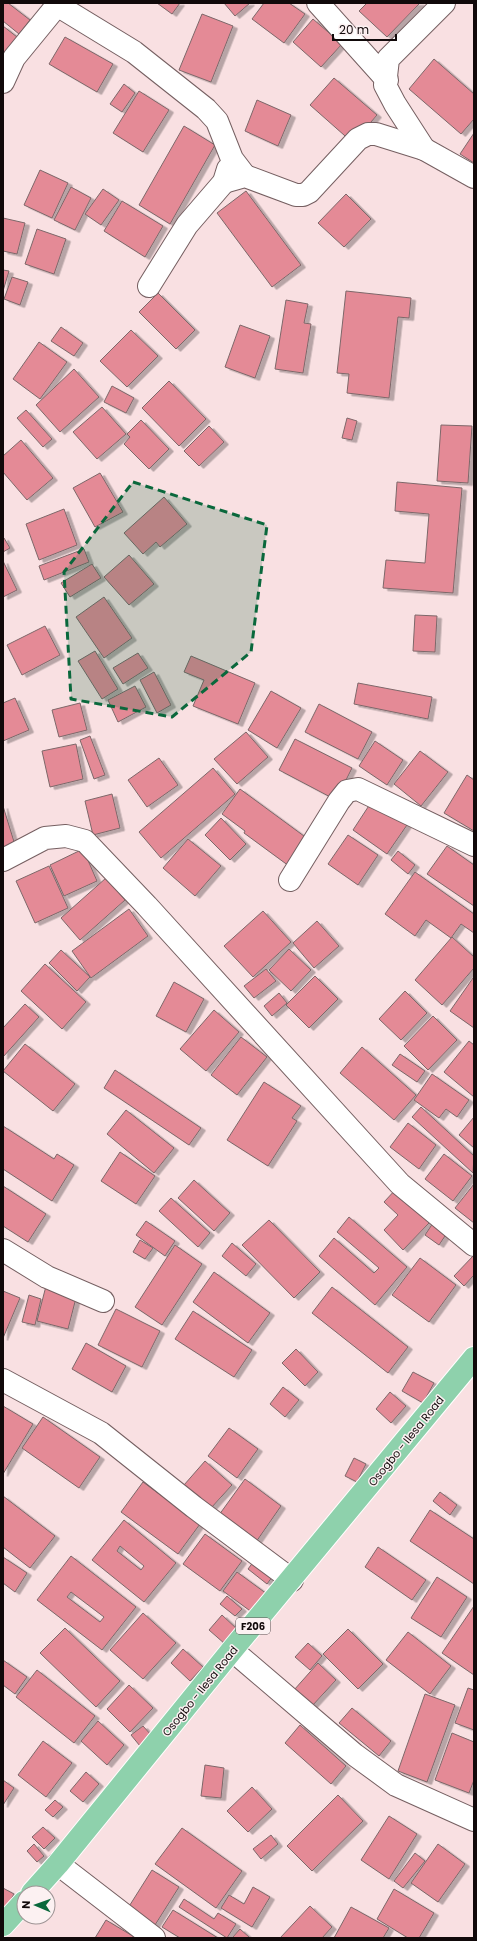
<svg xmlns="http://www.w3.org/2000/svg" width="477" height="1941" viewBox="0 0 477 1941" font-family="Poppins,sans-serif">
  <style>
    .building { fill: #e48a96; stroke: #7d6769; fill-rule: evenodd; filter: url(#shadow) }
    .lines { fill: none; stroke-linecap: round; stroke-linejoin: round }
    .minor-casing { stroke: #755f61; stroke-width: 24 }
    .major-casing { stroke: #fff; stroke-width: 24 }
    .minor { stroke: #fff; stroke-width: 22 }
    .major { stroke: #8ed1ac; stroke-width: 22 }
    .marked { fill: #0a683c; fill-opacity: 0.2; stroke: #0a683c; stroke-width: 3; stroke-dasharray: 8 5; stroke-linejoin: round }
    .labels { text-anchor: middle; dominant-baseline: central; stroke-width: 3; stroke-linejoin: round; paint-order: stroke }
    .shield { fill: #fcf1f2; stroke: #584f50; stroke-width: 1 }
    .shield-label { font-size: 10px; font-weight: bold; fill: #11090a }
    .street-label { font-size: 11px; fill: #11090a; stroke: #fcf1f2 }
  </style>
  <defs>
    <filter id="shadow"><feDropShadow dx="4.5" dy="2.5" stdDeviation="0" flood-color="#0004"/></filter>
  </defs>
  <rect width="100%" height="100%" fill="#f9e0e2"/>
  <!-- building -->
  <g class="building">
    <polygon points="3,3 8,3 30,20 19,34 3,21"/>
    <polygon points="157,3 180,3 172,14"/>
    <polygon points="224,3 250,3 235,16"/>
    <polygon points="264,3 289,3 305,14 284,43 252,19"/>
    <polygon points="367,3 420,3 387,37 359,11"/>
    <polygon points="202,14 233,26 211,82 179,70"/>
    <polygon points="313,19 342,44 321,67 293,42"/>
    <polygon points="3,26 17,37 3,54"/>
    <polygon points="65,37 113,64 97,92 49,64"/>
    <polygon points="434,59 474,94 474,119 461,134 409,89"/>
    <polygon points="334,78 377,115 353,143 310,105"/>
    <polygon points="124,84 135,93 122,112 110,104"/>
    <polygon points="139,91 169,110 143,152 113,133"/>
    <polygon points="257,100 291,115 278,146 245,131"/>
    <polygon points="184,126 215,145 170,224 139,205"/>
    <polygon points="474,133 474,163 460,154"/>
    <polygon points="40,170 68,183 52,218 24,205"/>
    <polygon points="71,187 91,198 75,230 54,220"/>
    <polygon points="103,189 119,200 101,225 85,214"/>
    <polygon points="246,191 301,265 272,287 217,213"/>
    <polygon points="346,194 371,219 344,247 318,223"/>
    <polygon points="122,201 163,226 145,257 104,231"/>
    <polygon points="3,218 25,223 17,254 3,251"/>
    <polygon points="37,229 66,239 54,274 25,264"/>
    <polygon points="3,270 9,271 3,291"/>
    <polygon points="12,277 28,282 20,305 4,299"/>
    <polygon points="346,291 411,298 409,318 398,317 389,398 347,393 349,374 337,373"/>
    <polygon points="158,293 195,330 176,349 139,312"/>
    <polygon points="286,300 308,304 304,323 311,324 303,373 275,369"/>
    <polygon points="240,325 270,336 255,378 225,367"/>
    <polygon points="61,327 83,343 74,356 51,341"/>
    <polygon points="131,330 158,356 127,387 100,361"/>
    <polygon points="39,342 67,362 40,399 13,379"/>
    <polygon points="74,369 99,397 60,432 36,405"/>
    <polygon points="169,381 206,419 179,446 142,408"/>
    <polygon points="112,386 134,398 126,413 104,402"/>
    <polygon points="102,407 126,434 97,459 73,432"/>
    <polygon points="26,410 52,439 43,447 17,418"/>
    <polygon points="347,418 357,421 352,440 342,438"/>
    <polygon points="141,420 169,449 149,469 124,444 130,437 127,434"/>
    <polygon points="441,425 472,426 468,483 437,481"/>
    <polygon points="209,426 224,442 199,466 184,451"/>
    <polygon points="21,440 53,478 27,500 3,472 3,456"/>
    <polygon points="100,473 123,512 95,527 73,488"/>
    <polygon points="397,482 462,488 453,593 383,588 386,560 425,563 429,514 395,511"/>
    <polygon points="164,497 187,524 160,547 156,542 143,554 124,533"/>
    <polygon points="64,509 77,545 39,560 26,524"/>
    <polygon points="3,538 4,538 10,548 3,552"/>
    <polygon points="84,549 89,562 44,580 39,566"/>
    <polygon points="129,555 154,584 129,605 104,577"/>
    <polygon points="3,561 17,590 3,597"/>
    <polygon points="92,564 101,578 70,597 61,583"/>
    <polygon points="104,597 132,638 104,658 76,617"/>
    <polygon points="415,615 437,616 435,652 413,651"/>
    <polygon points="45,626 60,655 22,675 7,645"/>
    <polygon points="95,651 118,689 102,699 78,661"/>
    <polygon points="138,653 148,668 123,684 113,668"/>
    <polygon points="191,656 255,683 238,724 193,706 204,680 184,672"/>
    <polygon points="154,672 171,705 157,713 140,680"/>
    <polygon points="358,683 432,697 428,719 354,704"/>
    <polygon points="135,686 146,707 118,722 108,700"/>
    <polygon points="271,691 301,708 277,748 248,730"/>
    <polygon points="15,698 29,730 3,741 3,703"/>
    <polygon points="80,703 87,730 59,737 52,710"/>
    <polygon points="319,704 372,732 358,759 305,732"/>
    <polygon points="246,732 268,757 237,784 214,759"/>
    <polygon points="90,736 105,775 94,779 80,740"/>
    <polygon points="295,739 352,768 336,800 279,770"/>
    <polygon points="375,741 403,760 387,785 359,766"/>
    <polygon points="76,744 83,779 50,787 42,751"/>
    <polygon points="420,751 448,772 421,806 394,784"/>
    <polygon points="159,758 178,785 147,807 128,780"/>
    <polygon points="213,768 235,794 161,858 139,832"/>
    <polygon points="467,775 474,780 474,831 444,813"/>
    <polygon points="240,789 308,839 289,866 244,833 245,831 222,814"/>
    <polygon points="112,794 120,828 93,835 85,801"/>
    <polygon points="372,801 407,825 387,854 353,830"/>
    <polygon points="3,806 15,845 3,849"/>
    <polygon points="221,818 246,844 230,860 205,835"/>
    <polygon points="348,835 378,855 358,885 328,864"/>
    <polygon points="188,839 221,866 195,896 163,868"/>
    <polygon points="447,846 474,865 474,906 427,874"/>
    <polygon points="83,849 97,881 64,896 50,865"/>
    <polygon points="398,851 415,865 408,874 391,860"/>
    <polygon points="49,866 68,908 35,923 16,881"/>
    <polygon points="415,872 474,914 474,933 461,924 451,938 426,920 415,936 385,914"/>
    <polygon points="106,878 125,900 80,940 61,918"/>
    <polygon points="129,909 148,936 91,978 72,951"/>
    <polygon points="263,911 291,942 253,977 224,946"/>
    <polygon points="317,921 339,946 314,968 293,943"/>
    <polygon points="452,937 474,957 474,968 442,1005 415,980"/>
    <polygon points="289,949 311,970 291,991 269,970"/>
    <polygon points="61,950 90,977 77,991 49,963"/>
    <polygon points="45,964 86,1002 62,1029 21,991"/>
    <polygon points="266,969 276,981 254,998 244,986"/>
    <polygon points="315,976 338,999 309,1028 286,1005"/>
    <polygon points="473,978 474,979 474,1028 450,1011"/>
    <polygon points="174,982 204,999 186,1032 156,1016"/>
    <polygon points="405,991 427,1013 401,1040 379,1019"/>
    <polygon points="279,993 287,1003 272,1016 264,1006"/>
    <polygon points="25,1004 39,1017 3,1057 3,1028"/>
    <polygon points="214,1010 239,1032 206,1071 180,1049"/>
    <polygon points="433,1016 457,1040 428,1070 404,1046"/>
    <polygon points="241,1037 267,1057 237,1095 211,1075"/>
    <polygon points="469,1041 474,1045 474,1097 444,1072"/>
    <polygon points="25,1044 75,1084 53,1111 3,1071"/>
    <polygon points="362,1047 416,1095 394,1120 340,1073"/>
    <polygon points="400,1054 425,1071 417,1082 392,1065"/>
    <polygon points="115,1070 201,1128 189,1145 104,1088"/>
    <polygon points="432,1074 469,1100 457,1117 446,1109 439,1118 414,1100"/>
    <polygon points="264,1082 301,1106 292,1118 297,1121 268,1166 227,1140"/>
    <polygon points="421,1107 474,1156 473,1173 412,1117"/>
    <polygon points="126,1110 174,1148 154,1173 107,1134"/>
    <polygon points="474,1117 474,1148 459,1135"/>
    <polygon points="408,1123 436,1145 419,1169 390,1147"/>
    <polygon points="3,1126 54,1159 57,1154 74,1165 52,1201 3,1169"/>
    <polygon points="120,1152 155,1176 136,1204 101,1181"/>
    <polygon points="444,1154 472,1176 453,1201 425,1179"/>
    <polygon points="194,1180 230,1213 214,1231 178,1198"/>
    <polygon points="474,1184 474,1223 455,1208"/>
    <polygon points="3,1186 46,1214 28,1242 3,1226"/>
    <polygon points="397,1188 430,1222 403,1250 384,1230 398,1215 384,1202"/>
    <polygon points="171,1198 210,1233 198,1247 159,1211"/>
    <polygon points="349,1217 407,1267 375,1305 319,1256 334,1238 374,1273 379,1268 337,1232"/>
    <polygon points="269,1220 320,1272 294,1298 242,1245"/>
    <polygon points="146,1221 175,1241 165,1256 136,1235"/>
    <polygon points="433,1223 447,1233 439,1245 425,1235"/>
    <polygon points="140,1240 153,1248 145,1259 133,1252"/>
    <polygon points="232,1243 256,1264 246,1276 222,1256"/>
    <polygon points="175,1245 202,1264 162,1325 135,1307"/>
    <polygon points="474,1255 474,1275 464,1286 454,1276"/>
    <polygon points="420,1258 456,1285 429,1322 392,1295"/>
    <polygon points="214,1272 270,1313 248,1343 193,1302"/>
    <polygon points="46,1286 77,1294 68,1329 37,1321"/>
    <polygon points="332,1287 408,1347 388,1373 312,1313"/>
    <polygon points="3,1291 20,1298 3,1338"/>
    <polygon points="29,1295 41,1299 35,1325 22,1322"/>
    <polygon points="116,1309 160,1331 142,1367 98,1345"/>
    <polygon points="193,1311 252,1350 234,1377 175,1339"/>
    <polygon points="86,1343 126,1366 112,1392 72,1369"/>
    <polygon points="296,1349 318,1372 305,1386 282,1363"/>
    <polygon points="413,1372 434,1383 423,1403 402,1391"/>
    <polygon points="283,1387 299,1400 285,1417 270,1404"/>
    <polygon points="390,1392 406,1406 391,1423 376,1409"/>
    <polygon points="3,1406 33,1424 3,1474"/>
    <polygon points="43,1417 100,1457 79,1488 22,1448"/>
    <polygon points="229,1428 258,1449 237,1478 208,1456"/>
    <polygon points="354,1458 366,1464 357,1482 345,1476"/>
    <polygon points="205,1461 232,1485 211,1508 184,1485"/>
    <polygon points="245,1479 281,1506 256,1542 219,1515"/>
    <polygon points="143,1482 200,1524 178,1554 121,1512"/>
    <polygon points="440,1492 457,1505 450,1515 433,1501"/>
    <polygon points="3,1496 55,1536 30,1568 3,1547"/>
    <polygon points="430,1510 474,1539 474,1584 410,1541"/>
    <path d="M124 1520 176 1563 144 1602 92 1560ZM120 1546 144 1566 141 1570 117 1551Z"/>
    <polygon points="205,1534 242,1561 220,1591 183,1564"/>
    <polygon points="378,1547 426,1580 412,1600 365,1567"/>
    <path d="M71 1556 136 1607 102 1650 37 1600ZM71 1592 104 1617 100 1622 67 1597Z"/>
    <polygon points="3,1557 27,1573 15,1592 3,1583"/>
    <polygon points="254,1561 273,1576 267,1584 248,1569"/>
    <polygon points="237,1572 267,1594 253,1613 223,1591"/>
    <polygon points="437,1577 467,1597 441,1637 411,1618"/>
    <polygon points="227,1596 242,1609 235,1616 220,1604"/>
    <polygon points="474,1606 474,1675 442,1653"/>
    <polygon points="143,1613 176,1643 143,1679 110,1650"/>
    <polygon points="222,1615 238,1630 225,1644 209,1630"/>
    <polygon points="65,1628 120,1681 96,1707 40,1653"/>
    <polygon points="348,1629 383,1664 358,1689 323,1654"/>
    <polygon points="408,1632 451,1666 430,1694 386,1660"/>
    <polygon points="308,1643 322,1656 310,1670 295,1657"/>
    <polygon points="183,1649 203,1667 190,1681 171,1663"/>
    <polygon points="3,1660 27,1677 15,1694 3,1685"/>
    <polygon points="318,1663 336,1680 312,1706 294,1690"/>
    <polygon points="37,1670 95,1716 74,1743 16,1697"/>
    <polygon points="129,1685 153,1708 130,1732 107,1709"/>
    <polygon points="468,1688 474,1690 474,1730 455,1723"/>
    <polygon points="425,1694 455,1705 427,1782 398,1771"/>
    <polygon points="352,1708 391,1741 379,1756 339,1723"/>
    <polygon points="98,1721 124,1745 107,1765 81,1741"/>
    <polygon points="300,1725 346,1766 331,1784 285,1743"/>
    <polygon points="143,1726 152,1736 140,1746 131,1735"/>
    <polygon points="452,1733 474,1742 474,1780 469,1793 435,1780"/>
    <polygon points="43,1741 72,1763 46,1797 18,1775"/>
    <polygon points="205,1765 224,1768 221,1798 201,1796"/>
    <polygon points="86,1772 99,1784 83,1802 70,1791"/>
    <polygon points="3,1780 14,1788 3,1805"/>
    <polygon points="252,1787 272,1809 248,1832 227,1811"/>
    <polygon points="338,1795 363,1821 312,1871 287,1846"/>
    <polygon points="55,1800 63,1807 53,1817 45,1810"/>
    <polygon points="389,1816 417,1834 389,1879 361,1860"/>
    <polygon points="43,1827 55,1838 44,1849 32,1837"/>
    <polygon points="182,1828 242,1871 216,1908 155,1864"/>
    <polygon points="271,1835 278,1844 261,1859 253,1849"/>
    <polygon points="34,1844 44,1856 37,1862 27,1851"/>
    <polygon points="438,1844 465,1864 438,1902 411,1883"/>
    <polygon points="415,1853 425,1861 403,1888 394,1881"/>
    <polygon points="152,1870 179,1887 155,1925 128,1908"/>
    <polygon points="253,1887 270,1897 252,1927 221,1908 229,1895 244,1904"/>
    <polygon points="3,1888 14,1894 3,1914"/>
    <polygon points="394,1889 434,1913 419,1938 408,1938 377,1919"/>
    <polygon points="184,1899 214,1919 218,1913 236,1924 227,1938 179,1907"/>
    <polygon points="310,1906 332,1927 322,1938 280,1938"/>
    <polygon points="351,1907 389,1928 383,1938 334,1938"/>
    <polygon points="173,1910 218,1938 180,1938 162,1927"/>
    <polygon points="106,1920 136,1938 95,1938"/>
    <polygon points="240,1929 249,1937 248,1938 232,1938"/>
  </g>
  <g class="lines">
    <!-- minor casing -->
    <g class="minor-casing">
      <g id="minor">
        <polyline points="318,3 387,80"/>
        <polyline points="57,5 134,52 206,109 217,121 232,159 245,176"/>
        <polyline points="3,82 14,58 59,3"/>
        <polyline points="424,149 395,104 385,85 388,59 444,3"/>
        <polyline points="224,182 245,176 296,195 303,195 309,192 358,139 368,134 376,134 424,149 474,177"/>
        <polyline points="149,286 187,225 224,182 228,169"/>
        <polyline points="3,860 45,838 66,836 85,841 147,906 400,1184 474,1245"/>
        <polyline points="290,880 339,801 347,791 358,789 474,845"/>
        <polyline points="3,1250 47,1277 103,1301"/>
        <polyline points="3,1380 101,1433 194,1507 292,1580"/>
        <polyline points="232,1650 355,1755 396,1785 474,1820"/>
        <polyline points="58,1864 154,1938"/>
      </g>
    </g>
    <!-- major casing -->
    <g class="major-casing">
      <g id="major">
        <polyline points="32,1893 58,1864 232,1650 474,1358"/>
        <polyline points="3,1925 24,1902"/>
      </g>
    </g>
    <!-- minor -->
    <use href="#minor" class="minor"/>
    <!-- major -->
    <use href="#major" class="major"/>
  </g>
  <!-- marked area -->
  <path class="marked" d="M133 482 267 525 251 652 172 717 71 699 64 572Z"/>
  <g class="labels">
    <!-- shield labels -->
    <rect class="shield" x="236" y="1618" width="34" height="16" rx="3"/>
    <g class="shield-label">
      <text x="253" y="1626">F206</text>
    </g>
    <!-- street labels -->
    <g class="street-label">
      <text transform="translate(406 1441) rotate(-51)">Osogbo - Ilesa Road</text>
      <text transform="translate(200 1691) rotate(-51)">Osogbo - Ilesa Road</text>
    </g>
  </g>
  <!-- border -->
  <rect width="477" height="1941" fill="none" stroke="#11090a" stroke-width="8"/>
  <!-- north arrow -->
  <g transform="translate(36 1905) rotate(272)"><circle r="19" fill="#fcf1f2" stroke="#9e9495"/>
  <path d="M0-3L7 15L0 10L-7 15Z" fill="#0a683c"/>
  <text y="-6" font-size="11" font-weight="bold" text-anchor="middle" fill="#11090a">N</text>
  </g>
  <!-- scale -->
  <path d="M333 34v6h63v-6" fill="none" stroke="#11090a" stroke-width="2"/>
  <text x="339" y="34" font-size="12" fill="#11090a" stroke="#fcf1f2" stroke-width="3" paint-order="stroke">20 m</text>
</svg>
